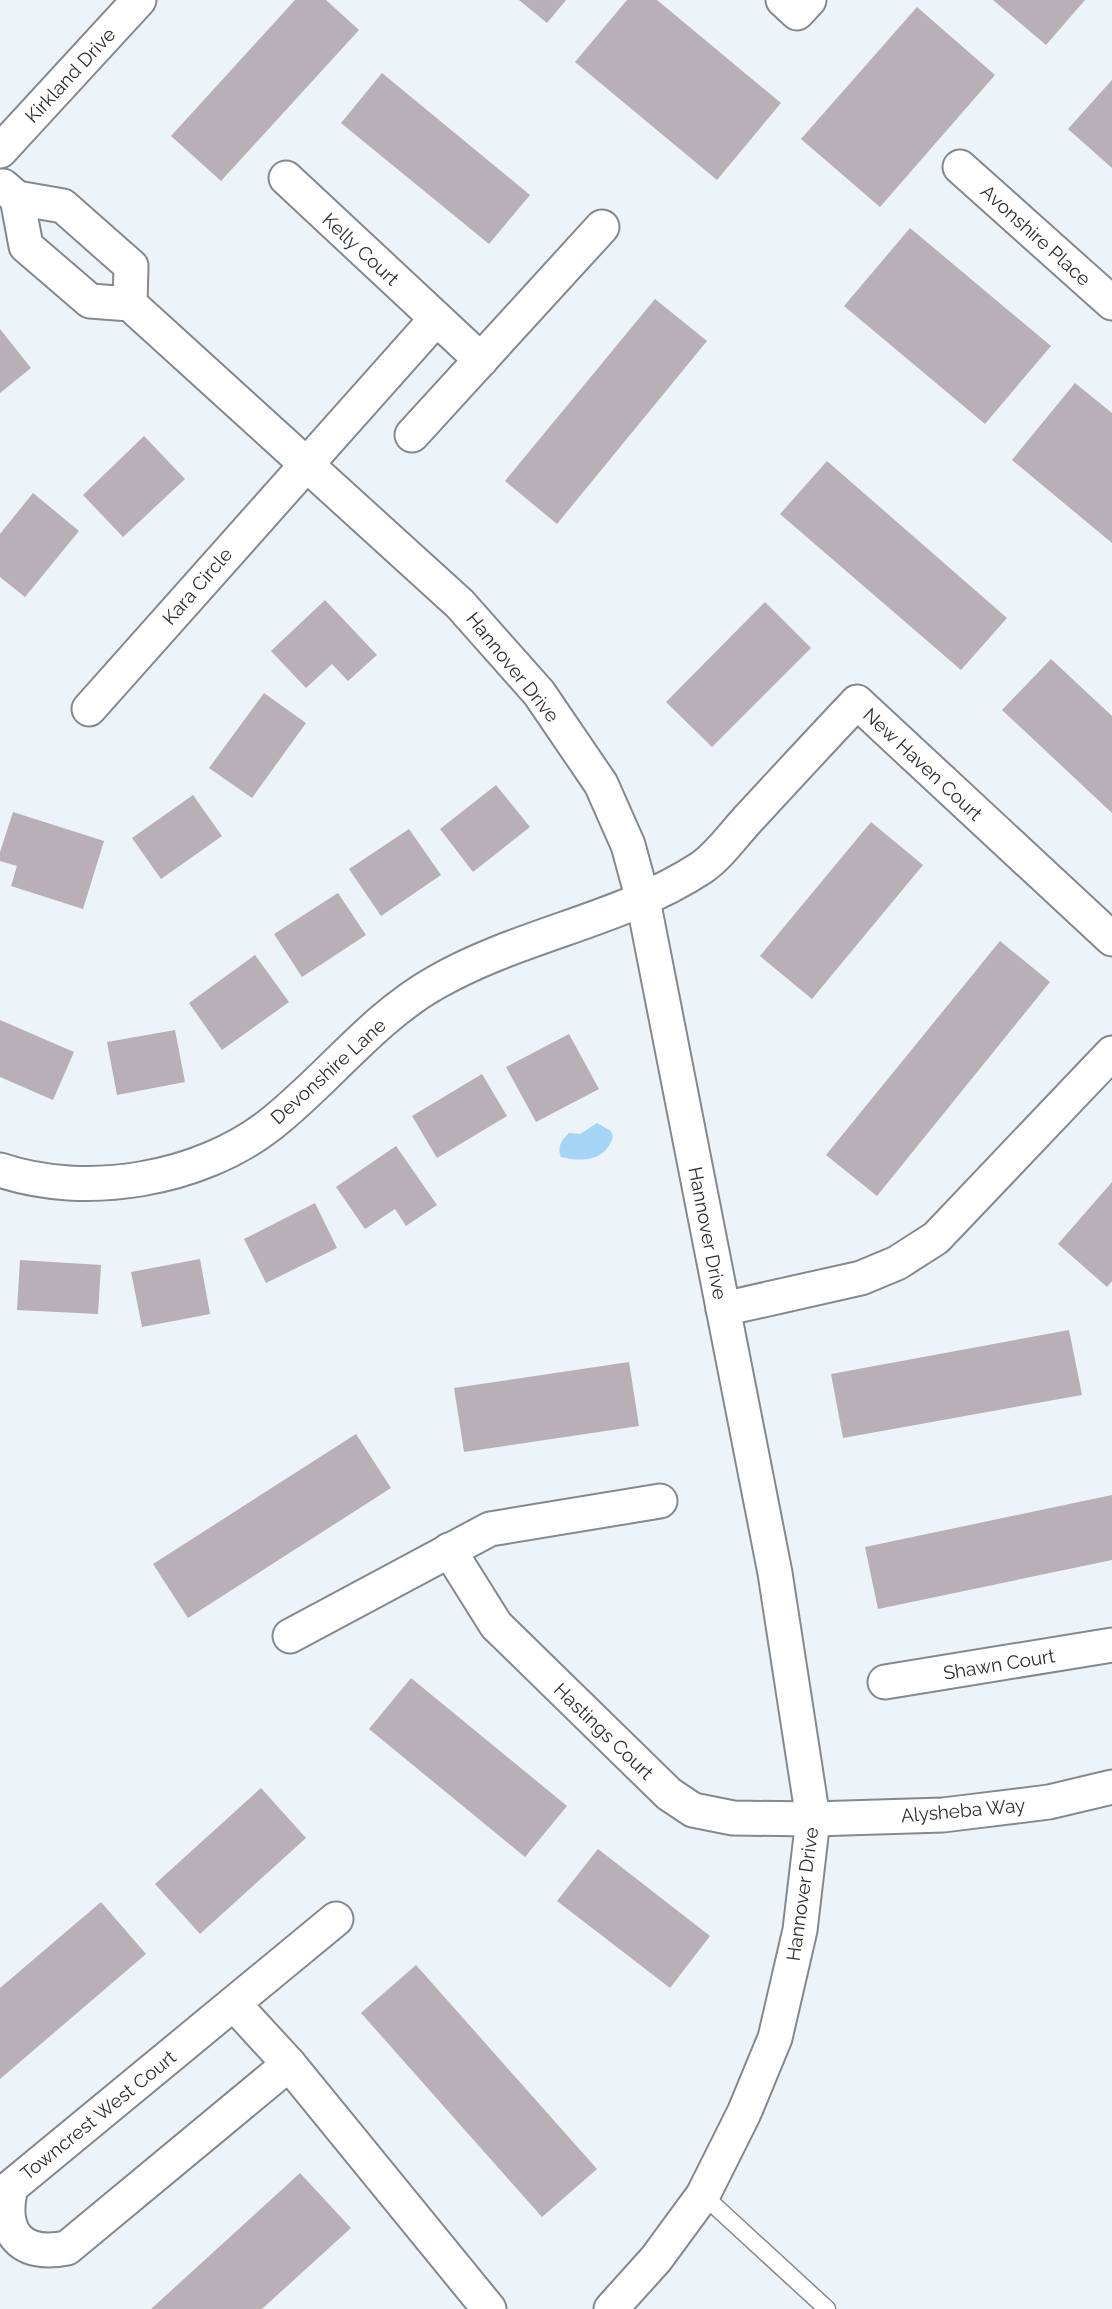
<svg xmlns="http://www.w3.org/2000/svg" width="1112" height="2309" viewBox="0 0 1112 2309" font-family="Raleway,sans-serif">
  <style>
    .water { fill: #a4d4f6 }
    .building { fill: #b8b0b6 }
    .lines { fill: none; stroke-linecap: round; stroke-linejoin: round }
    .service-casing { stroke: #83898e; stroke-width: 19 }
    .minor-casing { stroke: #83898e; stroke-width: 37 }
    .service { stroke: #fff; stroke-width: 16 }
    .minor { stroke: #fff; stroke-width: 33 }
    .labels { text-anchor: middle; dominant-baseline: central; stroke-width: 5; stroke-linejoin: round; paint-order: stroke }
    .street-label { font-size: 19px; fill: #2c2e30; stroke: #fff }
  </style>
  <rect width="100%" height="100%" fill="#ecf3f9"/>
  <!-- water -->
  <path class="water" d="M597 1123 611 1131 613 1137C605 1162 581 1162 561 1157 557 1148 561 1140 569 1133L580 1134Z"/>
  <!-- building -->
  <g class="building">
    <polygon points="295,0 326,0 359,30 221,181 171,136"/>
    <polygon points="519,0 566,0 547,23"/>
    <polygon points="627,0 657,0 781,103 717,180 575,62"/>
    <polygon points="993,0 1085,0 1046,45"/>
    <polygon points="917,7 995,75 880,207 801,139"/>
    <polygon points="382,73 530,195 489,244 341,123"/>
    <polygon points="1112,80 1112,168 1068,129"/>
    <polygon points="910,228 1051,346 985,424 844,306"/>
    <polygon points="655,299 707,341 557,524 505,481"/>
    <polygon points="0,329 31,368 0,393"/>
    <polygon points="1075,383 1112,413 1112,543 1012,460"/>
    <polygon points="144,436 185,479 123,537 83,495"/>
    <polygon points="827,461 1007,618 961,670 780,514"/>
    <polygon points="33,493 79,531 25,597 0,577 0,534"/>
    <polygon points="325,600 377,655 348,681 332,664 306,688 271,651"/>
    <polygon points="765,602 811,648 712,747 666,702"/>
    <polygon points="1051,659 1112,716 1112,813 1002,710"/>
    <polygon points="264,693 306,723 252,798 209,768"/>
    <polygon points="496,785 530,827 473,872 440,829"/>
    <polygon points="193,795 222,836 161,879 132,838"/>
    <polygon points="13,812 104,841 83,909 11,886 17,866 0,861 0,852"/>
    <polygon points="871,822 923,865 812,999 760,956"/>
    <polygon points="409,829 441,875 381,916 349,869"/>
    <polygon points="338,893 366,935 302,977 274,934"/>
    <polygon points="1000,941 1050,982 877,1196 826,1155"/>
    <polygon points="255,955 289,1002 222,1050 189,1003"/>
    <polygon points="0,1020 74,1052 53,1100 0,1077"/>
    <polygon points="175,1030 185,1082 117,1095 107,1042"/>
    <polygon points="569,1034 599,1089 536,1122 506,1067"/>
    <polygon points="482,1074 507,1116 437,1158 412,1116"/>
    <polygon points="396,1146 437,1205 406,1226 395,1209 365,1229 336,1187"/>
    <polygon points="1112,1182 1112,1281 1107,1287 1058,1244"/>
    <polygon points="315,1203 337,1248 266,1283 244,1239"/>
    <polygon points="200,1259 210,1314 142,1327 131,1272"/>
    <polygon points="20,1260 101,1265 98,1314 17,1310"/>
    <polygon points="1069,1330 1082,1395 843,1438 831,1374"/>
    <polygon points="629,1362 639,1426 464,1452 454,1388"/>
    <polygon points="356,1434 391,1488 188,1618 153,1564"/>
    <polygon points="1112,1495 1112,1560 878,1609 865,1547"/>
    <polygon points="411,1678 567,1806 525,1857 369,1729"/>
    <polygon points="261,1788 306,1838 200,1934 155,1884"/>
    <polygon points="598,1849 710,1936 670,1988 557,1901"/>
    <polygon points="101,1902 146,1954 0,2079 0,1988"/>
    <polygon points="416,1965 597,2169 542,2217 361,2013"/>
    <polygon points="300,2173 351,2228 262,2309 151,2309"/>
  </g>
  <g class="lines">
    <!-- service casing -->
    <g class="service-casing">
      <polyline id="service" points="703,2195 827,2309"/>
    </g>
    <!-- minor casing -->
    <g class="minor-casing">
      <g id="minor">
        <polyline points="783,0 797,13 809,0"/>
        <polyline points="0,151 139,0"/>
        <polyline points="960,167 1112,303"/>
        <polyline points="286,178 481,360"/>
        <polyline points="3,186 17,198 63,206 131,266 130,304"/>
        <polyline points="17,198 26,246 90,301 130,304 460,604 539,693 601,784 628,845 643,900 775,1573 813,1819 800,1930 775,2038 744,2113 703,2195 656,2259 611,2309"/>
        <polyline points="412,435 602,227"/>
        <polyline points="89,709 436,319"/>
        <path d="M0 1170C86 1199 200 1180 271 1124 328 1079 373 1018 435 983 520 934 620 921 701 868 719 856 734 834 749 818 785 779 821 740 857 702L1112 939"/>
        <polyline points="723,1309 861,1278 897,1263 936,1238 1112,1053"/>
        <polyline points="449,1550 496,1625 669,1794 693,1810 733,1818 813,1819 943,1815 1049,1802 1112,1787"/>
        <polyline points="290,1636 490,1529 660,1501"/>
        <polyline points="885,1682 1112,1645"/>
        <polyline points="234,2004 289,2064 489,2309"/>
        <path d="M289 2064 67 2248C20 2257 0 2233 11 2187L336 1919"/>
      </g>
    </g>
    <!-- service -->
    <use href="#service" class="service"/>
    <!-- minor -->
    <use href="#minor" class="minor"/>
  </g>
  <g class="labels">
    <!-- street labels -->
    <g class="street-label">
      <text transform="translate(70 75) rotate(-47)">Kirkland Drive</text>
      <text transform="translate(1036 235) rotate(42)">Avonshire Place</text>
      <text transform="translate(361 249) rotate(43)">Kelly Court</text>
      <text transform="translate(197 586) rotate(-49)">Kara Circle</text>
      <text transform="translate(513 667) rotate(51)">Hannover Drive</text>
      <text transform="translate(923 764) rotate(43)">New Haven Court</text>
      <text transform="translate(328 1071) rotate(-42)">Devonshire Lane</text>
      <text transform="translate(708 1233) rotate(79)">Hannover Drive</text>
      <text transform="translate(999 1664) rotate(-9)">Shawn Court</text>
      <text transform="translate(604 1731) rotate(44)">Hastings Court</text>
      <text transform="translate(963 1810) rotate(-5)">Alysheba Way</text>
      <text transform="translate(802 1894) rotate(-82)">Hannover Drive</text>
      <text transform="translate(98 2115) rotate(-39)">Towncrest West Court</text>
    </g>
  </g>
</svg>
